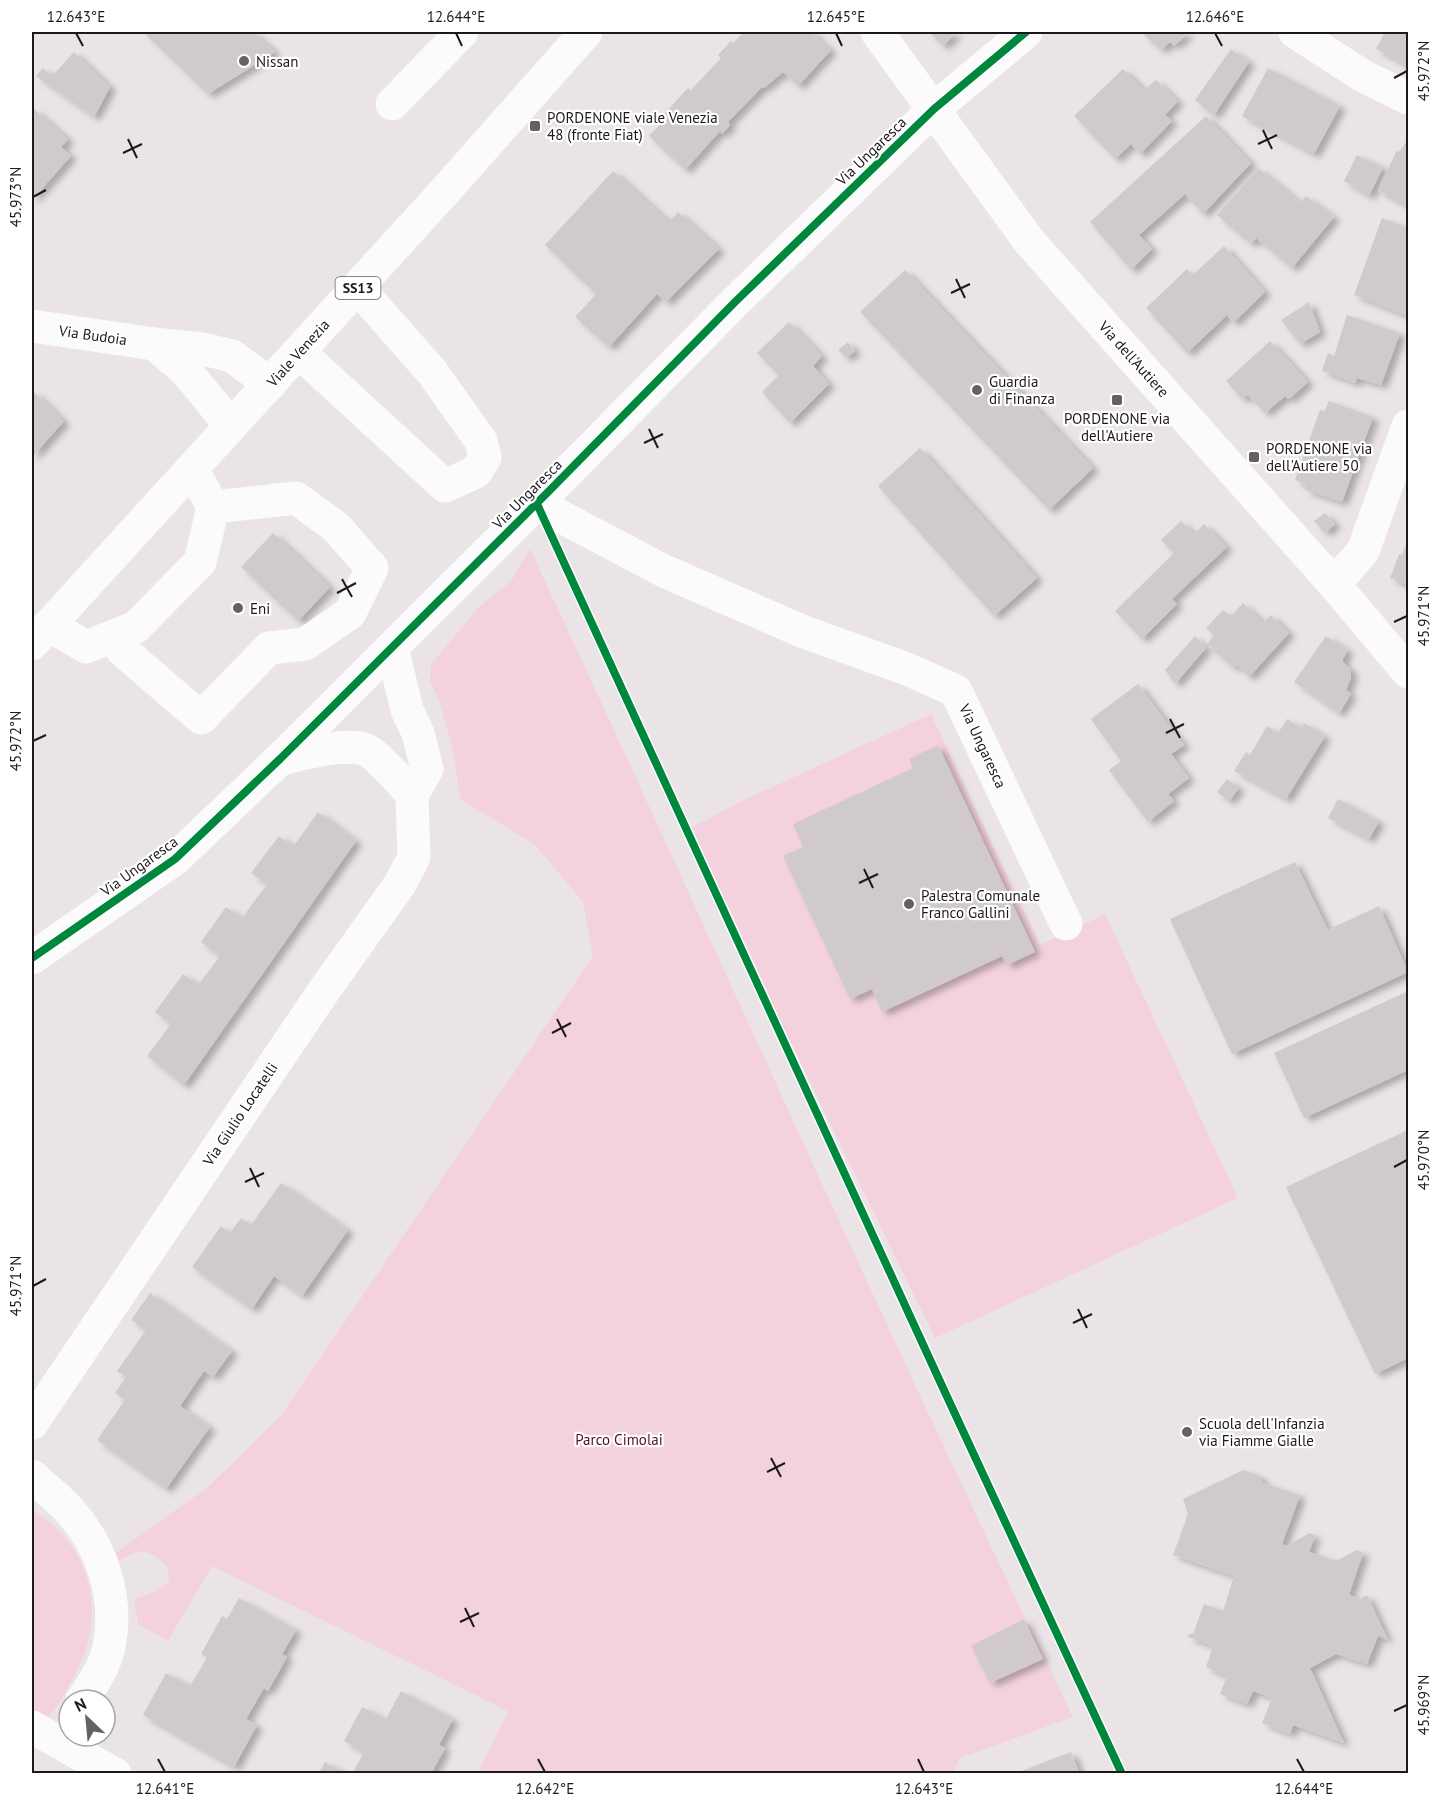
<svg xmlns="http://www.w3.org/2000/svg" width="1440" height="1805" viewBox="0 0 1440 1805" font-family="'PT Sans',sans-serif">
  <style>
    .green { fill: #f3d2de }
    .building { fill: #d0cacc; filter: url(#shadow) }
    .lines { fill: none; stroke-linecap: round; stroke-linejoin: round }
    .minor { stroke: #fcfbfb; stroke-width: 33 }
    .major { stroke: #fcfbfb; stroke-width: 33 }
    .cycleway-casing { stroke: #fff; stroke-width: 11 }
    .cycleway { stroke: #00873e; stroke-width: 8 }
    .ticks { fill: none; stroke: #1d191a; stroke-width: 2 }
    .poi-dot { fill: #656061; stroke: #fff; stroke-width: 2 }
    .labels { text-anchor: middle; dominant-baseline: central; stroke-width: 4.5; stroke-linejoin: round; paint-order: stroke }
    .shield { fill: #fff; stroke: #615e5f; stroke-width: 1.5 }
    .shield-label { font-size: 14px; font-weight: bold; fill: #1d191a }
    .poi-label { font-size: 15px; fill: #1d191a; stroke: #fff; text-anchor: start }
    .street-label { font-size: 15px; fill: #1d191a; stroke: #fff }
    .park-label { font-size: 15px; fill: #530f32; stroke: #fff }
    .neatline { fill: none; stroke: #1d191a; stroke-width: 2 }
    .ticks-label { font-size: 15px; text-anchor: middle; fill: #1d191a }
  </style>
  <defs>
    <filter id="shadow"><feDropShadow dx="6" dy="4" stdDeviation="3" flood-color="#0004"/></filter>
  </defs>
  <rect width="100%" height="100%" fill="#ebe4e6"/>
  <!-- green -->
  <g class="green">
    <path d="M530 549C712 938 885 1331 1073 1717L960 1758 952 1773H478L508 1711 212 1566 168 1641 138 1624 134 1599 157 1591 169 1581 167 1566C145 1545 139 1551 114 1563L111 1556 208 1487 283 1413 593 956 583 902 534 844 460 799 454 755 440 703 430 681 431 664 478 608 511 581Z"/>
    <polygon points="931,714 1040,945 1105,914 1238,1198 935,1338 687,830 746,799"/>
    <path d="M32 1509C41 1516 52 1523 60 1532 100 1575 101 1631 72 1680 64 1693 59 1710 46 1717L32 1713Z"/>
  </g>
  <!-- building -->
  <g class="building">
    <polygon points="143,32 253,32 275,52 208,94"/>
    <polygon points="744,32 816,32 813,34 831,50 798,86 783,72 764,88 762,87 728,122 730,125 722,134 720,131 685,170 649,136 667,117 664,114 688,88 691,90 721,58 718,55 731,41 733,43"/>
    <polygon points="929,32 957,32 943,46"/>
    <polygon points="1141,32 1189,32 1174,46 1170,42 1161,50"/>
    <polygon points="1385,32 1408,32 1408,66 1376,49"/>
    <polygon points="1231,49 1249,62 1214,115 1195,100"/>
    <polygon points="74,52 110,87 94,117 36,76 43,68 52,76"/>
    <polygon points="1268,68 1340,106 1314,154 1242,116"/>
    <polygon points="1123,69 1144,90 1156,80 1178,101 1165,115 1172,121 1140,154 1131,144 1115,159 1074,116"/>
    <polygon points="34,109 68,139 61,147 71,156 32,200 32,112"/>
    <polygon points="1206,116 1251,163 1203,214 1185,194 1139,235 1152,249 1131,270 1090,222"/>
    <polygon points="1406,142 1408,143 1408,206 1378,190 1397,150 1399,152"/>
    <polygon points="1357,155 1383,167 1369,196 1344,181"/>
    <polygon points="1258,168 1301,203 1306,196 1334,217 1292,268 1256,238 1251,244 1217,215"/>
    <polygon points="613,171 669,222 678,212 719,249 666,302 657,294 609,347 575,317 596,294 545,245"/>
    <polygon points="1382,218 1408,228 1408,316 1354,295"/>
    <polygon points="1224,246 1265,292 1233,323 1227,315 1187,353 1146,308 1187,269 1193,275"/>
    <polygon points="905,270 1093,468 1049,510 860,312"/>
    <polygon points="1309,302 1320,332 1300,344 1281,320"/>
    <polygon points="1347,315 1400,333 1381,385 1357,378 1355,383 1322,371 1328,353 1334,356"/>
    <polygon points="789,322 822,356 813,366 829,384 790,423 762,392 779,375 757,353"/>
    <polygon points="1270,341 1308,382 1289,399 1285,396 1265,413 1248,395 1242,399 1226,381"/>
    <polygon points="848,342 855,351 846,358 838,350"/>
    <polygon points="33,391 64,421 32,457 32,393"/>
    <polygon points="1329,401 1373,417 1342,502 1305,490 1306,484 1295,480 1320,410 1325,411"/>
    <polygon points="920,448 1037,578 994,616 878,486"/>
    <polygon points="1325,513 1335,524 1325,533 1314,521"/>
    <polygon points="1181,521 1194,534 1204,524 1227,547 1172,599 1177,604 1142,639 1115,611 1174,553 1161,540"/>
    <polygon points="273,533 330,587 298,621 241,567"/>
    <polygon points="1408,538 1408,585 1390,578 1399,554 1402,555"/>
    <polygon points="1243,603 1263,622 1271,615 1289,633 1249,677 1237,665 1233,667 1207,644 1214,635 1206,628 1223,610 1231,616"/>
    <polygon points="1195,636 1206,648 1175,684 1165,670"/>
    <polygon points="1326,636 1348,650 1342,661 1351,670 1351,678 1346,690 1351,694 1339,713 1294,682"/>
    <polygon points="1138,684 1184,745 1171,754 1189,778 1168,794 1174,801 1148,822 1109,770 1121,761 1091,719"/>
    <polygon points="1287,719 1301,728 1304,723 1325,736 1286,799 1234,771 1246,752 1250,755 1267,726 1278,733"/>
    <polygon points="938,745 1035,952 1007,965 1002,956 882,1012 872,989 850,999 783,856 803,847 793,824 913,768 909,759"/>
    <polygon points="1227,779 1239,788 1229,801 1217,792"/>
    <polygon points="1338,799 1379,821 1369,839 1328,818"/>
    <polygon points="318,812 356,841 184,1085 147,1056 171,1024 155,1012 183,974 198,985 220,956 201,942 226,907 242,918 267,884 251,873 279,836 293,847"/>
    <polygon points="1295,862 1328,930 1379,906 1408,972 1232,1054 1170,919"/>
    <polygon points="1408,991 1408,1070 1304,1118 1274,1053"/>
    <polygon points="1408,1130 1408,1358 1375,1374 1286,1187"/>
    <polygon points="281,1183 348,1230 302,1296 274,1276 252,1309 192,1267 221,1226 230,1233 241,1218 251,1225"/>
    <polygon points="150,1293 232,1351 213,1377 204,1371 180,1406 210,1427 166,1489 97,1440 125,1400 115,1393 126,1377 117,1371 146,1330 131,1320"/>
    <polygon points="1243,1470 1260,1476 1263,1483 1300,1495 1282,1544 1286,1546 1310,1533 1315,1535 1309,1552 1336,1561 1357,1550 1363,1553 1349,1595 1360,1599 1367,1595 1388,1640 1378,1636 1367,1664 1336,1654 1310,1668 1344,1743 1293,1725 1290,1734 1262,1723 1272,1698 1253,1691 1247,1704 1220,1694 1227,1676 1206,1667 1213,1646 1188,1637 1189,1634 1193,1634 1204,1604 1223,1611 1234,1576 1173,1555 1188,1514 1183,1499"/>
    <polygon points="239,1598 296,1630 282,1654 287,1657 268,1691 264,1688 246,1719 257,1725 234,1767 143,1715 166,1673 190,1686 207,1658 201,1654 222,1616 227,1619"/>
    <polygon points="1024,1619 1043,1659 990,1683 971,1646"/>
    <polygon points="401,1691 453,1719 439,1745 445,1748 431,1774 352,1774 364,1752 344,1741 362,1707 386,1719"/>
    <polygon points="1071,1752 1080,1774 1016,1774 1016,1773"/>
    <polygon points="325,1762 346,1774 318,1774"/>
  </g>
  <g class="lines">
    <!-- minor -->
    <g class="minor">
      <polyline points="877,32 1029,241 1334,584 1408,672"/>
      <polyline points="1295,32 1363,76 1408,98"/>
      <polyline points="392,104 462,32"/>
      <polyline points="32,326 154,344 203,349 232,356 270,384"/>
      <polyline points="154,344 186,371 231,426"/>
      <polyline points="299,352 445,486 476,472 485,457 481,441 432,372 358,288"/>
      <polyline points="537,504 664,571 804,632 907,669 956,691 1066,924"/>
      <polyline points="1334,584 1363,551 1408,426"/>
      <polyline points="49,625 86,647 136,627 200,562 213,507 192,469"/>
      <polyline points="113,637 123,651 201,718 269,648 305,644 350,613 372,568 336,527 296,498 213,507"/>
      <path d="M280 759C303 754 341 743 364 749 375 752 404 785 412 795L427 769 418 733 407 710 392 647"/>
      <polyline points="32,958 175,859 280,759 548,492 735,302 934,109 1026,32"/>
      <polyline points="32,1423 323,992 400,884 414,857 412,795"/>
      <path d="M32 1476C44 1487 58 1498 69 1510 102 1546 119 1598 109 1647 105 1666 93 1684 82 1700"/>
      <polyline points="32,1727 115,1774"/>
    </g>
    <!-- major -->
    <polyline class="major" points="32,644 445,191 586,32"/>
    <!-- cycleway casing -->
    <g class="cycleway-casing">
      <g id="cycleway">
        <polyline points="537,504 943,1388 1122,1774"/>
        <polyline points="32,958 175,859 280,759 548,492 735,302 934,109 1026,32"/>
      </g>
    </g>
    <!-- cycleway -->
    <use href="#cycleway" class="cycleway"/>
  </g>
  <!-- ticks -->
  <path class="ticks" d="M76 33 83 46M456 33 462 46M836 33 842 46M1215 33 1222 46M1394 78 1407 71M1263 130 1272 149M128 139 137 158M1258 144 1277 135M123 153 142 144M33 197 46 190M956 279 965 298M951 293 970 284M649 429 658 448M644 443 663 434M342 579 352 597M337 593 356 583M1394 622 1407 616M1170 719 1180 738M1166 733 1184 724M33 741 46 735M864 869 873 888M859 883 878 874M557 1019 566 1037M552 1033 571 1023M1394 1167 1407 1160M250 1168 259 1187M245 1182 264 1173M33 1286 46 1279M1078 1309 1087 1328M1073 1323 1092 1314M771 1458 781 1477M767 1472 785 1463M465 1608 474 1627M460 1622 479 1613M1394 1711 1407 1705M158 1759 165 1772M538 1759 545 1772M918 1759 924 1772M1297 1759 1304 1772"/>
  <!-- markers -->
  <g class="poi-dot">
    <circle cx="244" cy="61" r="6"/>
    <rect x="529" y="120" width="12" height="12" rx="3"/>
    <circle cx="977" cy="390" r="6"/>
    <rect x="1111" y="394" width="12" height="12" rx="3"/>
    <rect x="1248" y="451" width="12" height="12" rx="3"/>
    <circle cx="238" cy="608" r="6"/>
    <circle cx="909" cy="904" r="6"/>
    <circle cx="1187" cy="1432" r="6"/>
  </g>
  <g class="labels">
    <!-- shield labels -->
    <rect class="shield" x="335.5" y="277" width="45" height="22" rx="4.5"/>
    <g class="shield-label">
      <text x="358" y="288">SS13</text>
    </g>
    <!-- poi labels -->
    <g class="poi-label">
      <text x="256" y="61">Nissan</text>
      <text x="547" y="117">PORDENONE viale Venezia<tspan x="547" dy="17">48 (fronte Fiat)</tspan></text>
      <text x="989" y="381">Guardia<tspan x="989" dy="17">di Finanza</tspan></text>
      <text x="1117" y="418" text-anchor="middle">PORDENONE via<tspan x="1117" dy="17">dell'Autiere</tspan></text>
      <text x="1266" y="448">PORDENONE via<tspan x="1266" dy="17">dell'Autiere 50</tspan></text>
      <text x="250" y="608">Eni</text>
      <text x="921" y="895">Palestra Comunale<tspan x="921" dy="17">Franco Gallini</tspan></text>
      <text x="1199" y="1423">Scuola dell'Infanzia<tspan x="1199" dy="17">via Fiamme Gialle</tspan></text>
    </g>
    <!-- street labels -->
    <g class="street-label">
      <text transform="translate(871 151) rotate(-44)">Via Ungaresca</text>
      <text transform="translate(93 335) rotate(8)">Via Budoia</text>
      <text transform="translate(298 353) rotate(-48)">Viale Venezia</text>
      <text transform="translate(1134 359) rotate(48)">Via dell'Autiere</text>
      <text transform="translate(527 494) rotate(-45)">Via Ungaresca</text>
      <text transform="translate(983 746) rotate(65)">Via Ungaresca</text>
      <text transform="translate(139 866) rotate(-36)">Via Ungaresca</text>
      <text transform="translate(240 1114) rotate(-56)">Via Giulio Locatelli</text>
    </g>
    <!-- park labels -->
    <g class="park-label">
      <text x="619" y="1439">Parco Cimolai</text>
    </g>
  </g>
  <!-- border -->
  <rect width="1440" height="1805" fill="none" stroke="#ffffff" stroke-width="66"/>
  <!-- north arrow -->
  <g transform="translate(87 1718) rotate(334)"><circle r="28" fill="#ffffff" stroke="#a5a3a3" stroke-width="1.5"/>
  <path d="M0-4.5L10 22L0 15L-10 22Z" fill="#656061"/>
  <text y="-9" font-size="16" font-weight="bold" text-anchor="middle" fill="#1d191a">N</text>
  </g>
  <rect x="33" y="33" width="1374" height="1739" class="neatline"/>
  <g class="ticks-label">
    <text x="76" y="22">12.643°E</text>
    <text x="456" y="22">12.644°E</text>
    <text x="836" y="22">12.645°E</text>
    <text x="1215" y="22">12.646°E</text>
    <text transform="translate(1424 71) rotate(-90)" y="5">45.972°N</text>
    <text transform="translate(16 197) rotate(-90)" y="5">45.973°N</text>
    <text transform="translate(1424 616) rotate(-90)" y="5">45.971°N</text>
    <text transform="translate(16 741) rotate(-90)" y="5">45.972°N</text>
    <text transform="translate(1424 1160) rotate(-90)" y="5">45.970°N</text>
    <text transform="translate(16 1286) rotate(-90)" y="5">45.971°N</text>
    <text transform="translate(1424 1705) rotate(-90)" y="5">45.969°N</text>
    <text x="165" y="1794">12.641°E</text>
    <text x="545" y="1794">12.642°E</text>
    <text x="924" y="1794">12.643°E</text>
    <text x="1304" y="1794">12.644°E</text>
  </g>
</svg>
